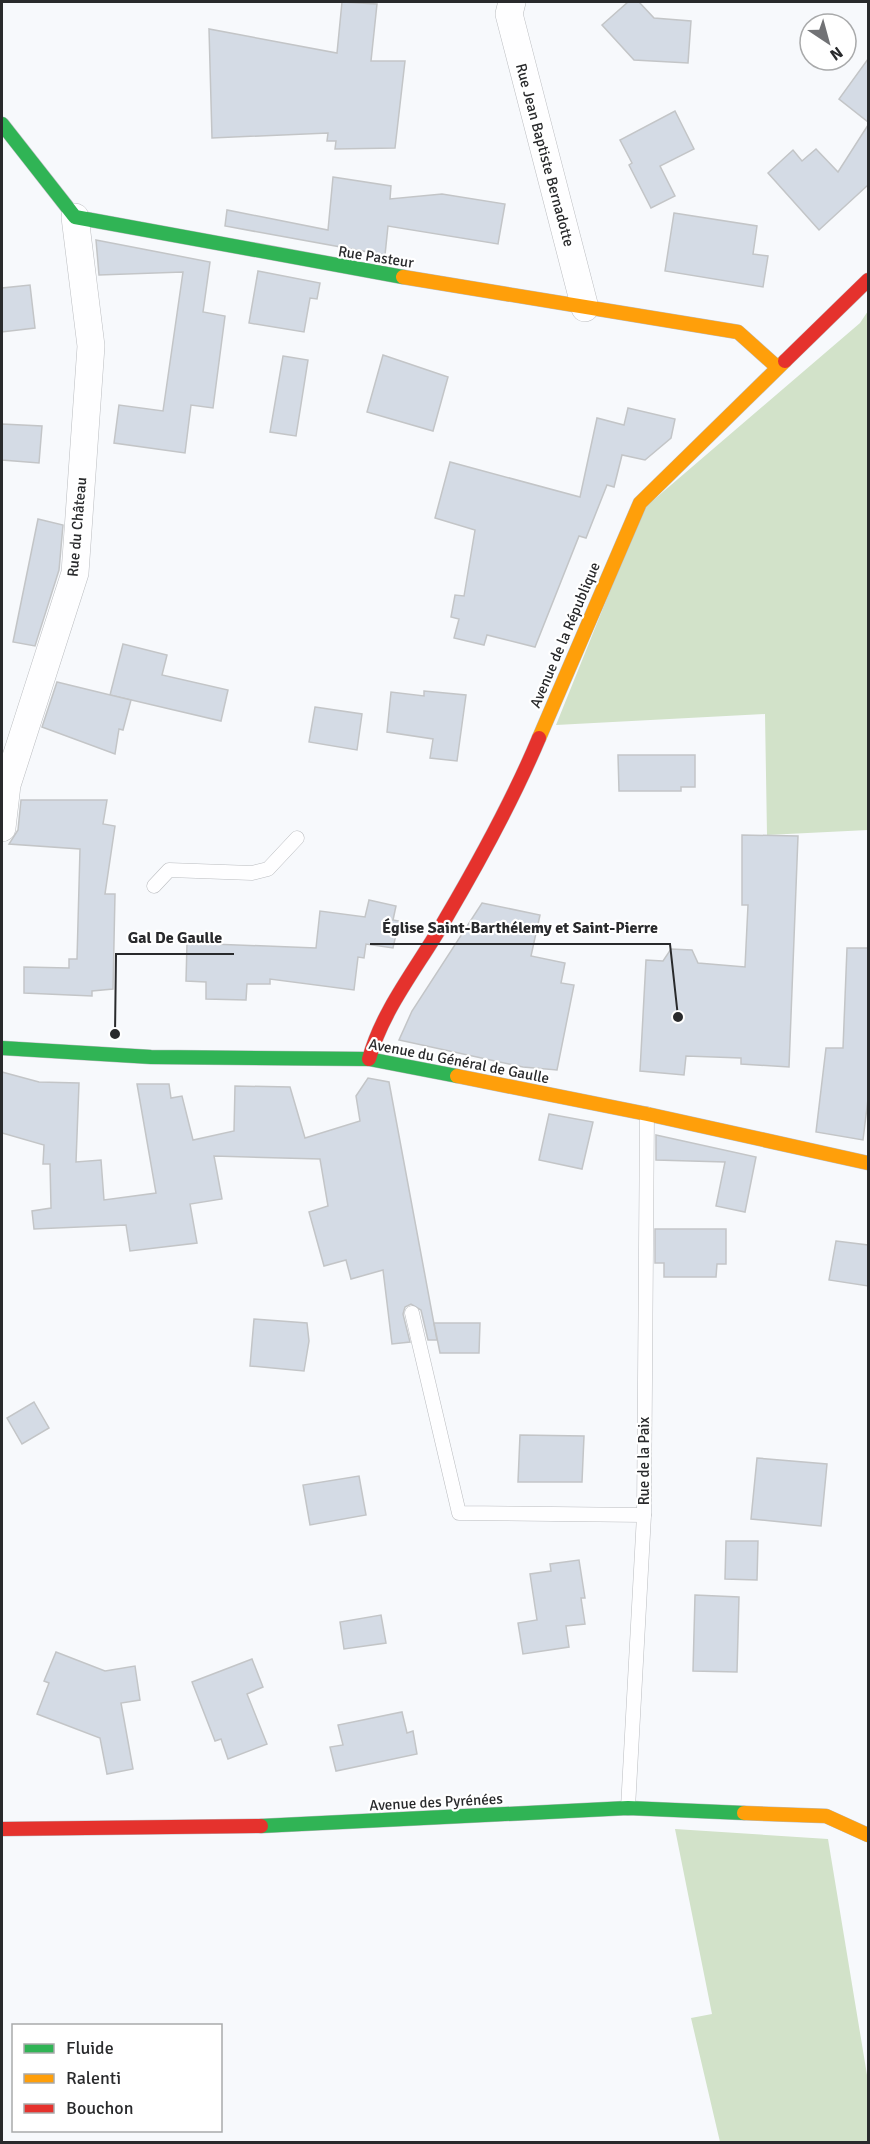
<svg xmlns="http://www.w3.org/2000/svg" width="870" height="2144" viewBox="0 0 870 2144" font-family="Signika,sans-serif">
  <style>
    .green { fill: #d2e2c9 }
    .building { fill: #d4dbe5; stroke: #c3c5c7; stroke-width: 1.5 }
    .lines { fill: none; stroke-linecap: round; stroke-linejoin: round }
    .lane-casing { stroke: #bbbdc0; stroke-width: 15 }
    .street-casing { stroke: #bbbdc0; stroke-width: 28 }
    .fast-casing { stroke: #bbbdc0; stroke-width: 15 }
    .slow-casing { stroke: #bbbdc0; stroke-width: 15 }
    .jam-casing { stroke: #bbbdc0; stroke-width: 15 }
    .lane { stroke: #fefeff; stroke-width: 14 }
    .street { stroke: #fefeff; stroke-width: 27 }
    .fast { stroke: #30b455; stroke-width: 14 }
    .slow { stroke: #ff9f0a; stroke-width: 14 }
    .jam { stroke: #e5322d; stroke-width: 14 }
    .labels { text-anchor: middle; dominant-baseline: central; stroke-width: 4.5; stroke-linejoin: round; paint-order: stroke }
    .street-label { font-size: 15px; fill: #292a2c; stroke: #fff }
    .leader { fill: none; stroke: #292a2c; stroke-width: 2 }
    .callout-dot { fill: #292a2c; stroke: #fff; stroke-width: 2 }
    .callout-label { font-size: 16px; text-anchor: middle; font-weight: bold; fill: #292a2c; stroke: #fff; stroke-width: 4.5; stroke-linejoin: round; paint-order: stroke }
  </style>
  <rect width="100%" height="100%" fill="#f7f9fc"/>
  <!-- green -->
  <g class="green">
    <polygon points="868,311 868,830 767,835 765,714 556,725 643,509 860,323"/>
    <polygon points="675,1829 828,1839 868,2081 868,2142 720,2142 691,2018 712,2014"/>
  </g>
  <!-- building -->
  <g class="building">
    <polygon points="342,2 377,4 371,61 405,61 395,148 335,149 336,141 327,141 328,133 212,138 209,29 337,53"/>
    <polygon points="628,2 639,2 654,18 691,21 688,63 634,60 602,25"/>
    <polygon points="868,59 868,122 839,99"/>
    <polygon points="675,111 694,149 660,166 675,196 651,208 629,165 632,163 620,140"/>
    <polygon points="868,125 868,185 819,230 768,173 793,150 802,161 816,149 838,172"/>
    <polygon points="333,177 391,186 390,199 442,194 505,204 498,244 388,226 385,255 225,226 227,210 328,230"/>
    <polygon points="674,213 757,226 753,254 768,256 763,287 665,271"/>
    <polygon points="96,240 210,262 203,312 225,316 213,408 191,405 185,453 114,443 119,405 163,411 183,272 99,275"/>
    <polygon points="258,271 320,283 317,299 310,298 304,332 249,323"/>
    <polygon points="30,285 35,328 2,332 2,288"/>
    <polygon points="383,355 448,377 433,431 367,412"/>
    <polygon points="283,356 308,360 296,436 270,432"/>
    <polygon points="628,408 675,419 671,438 645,460 622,455 614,487 607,485 586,538 579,536 535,647 487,635 484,645 454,638 459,619 451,617 455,595 464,596 475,530 435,518 450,462 580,497 597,418 624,425"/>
    <polygon points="2,424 42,426 39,463 2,460"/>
    <polygon points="38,519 63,525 59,570 35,646 13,642"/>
    <polygon points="123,644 167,655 162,675 228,690 221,721 110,695"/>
    <polygon points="57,682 131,700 123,730 119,729 115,754 42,727"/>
    <polygon points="424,691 466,695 457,761 430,758 433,739 387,732 391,692 424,696"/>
    <polygon points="315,707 362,714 357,750 309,742"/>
    <polygon points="618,755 695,755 695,787 681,787 681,791 619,791"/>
    <polygon points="21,800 107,800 103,824 115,826 105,894 115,894 113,989 92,991 92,996 24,993 24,967 69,968 69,959 77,959 80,849 9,844 18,830"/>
    <polygon points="742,835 798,836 789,1067 741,1064 741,1058 686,1056 684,1075 640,1071 646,960 663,961 671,949 692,950 698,963 745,967 748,905 742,905"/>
    <polygon points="369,900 396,906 393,920 399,921 393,948 366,944 364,958 358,957 354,990 270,979 270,984 247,984 246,1000 206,999 206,982 186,981 187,943 316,948 320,911 365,917"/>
    <polygon points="482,903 540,915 531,956 565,963 561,983 574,985 557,1070 523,1067 399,1040 412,1011"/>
    <polygon points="847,948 868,948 868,1099 863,1140 816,1132 826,1048 843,1048"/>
    <polygon points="2,1072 39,1082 79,1083 76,1162 101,1160 104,1200 156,1193 137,1084 169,1084 171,1098 182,1096 193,1140 234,1131 235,1086 290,1087 305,1138 360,1121 356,1096 368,1078 389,1082 437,1340 428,1340 421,1310 411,1304 405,1307 403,1314 410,1342 392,1344 383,1270 351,1279 346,1260 324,1266 309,1212 328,1206 320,1159 214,1156 222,1199 190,1204 197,1243 130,1251 126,1225 34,1229 32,1211 51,1208 50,1164 43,1164 44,1145 2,1133"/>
    <polygon points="549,1114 593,1122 582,1169 539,1160"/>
    <polygon points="656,1135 756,1157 745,1212 716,1206 725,1162 656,1160"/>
    <polygon points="655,1229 726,1229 726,1264 717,1264 716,1277 664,1277 664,1263 655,1263"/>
    <polygon points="836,1241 868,1245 868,1286 829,1280"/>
    <polygon points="254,1319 307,1323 309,1341 304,1371 250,1366"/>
    <polygon points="434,1323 480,1323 479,1353 440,1353"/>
    <polygon points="34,1402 49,1428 22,1444 7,1418"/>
    <polygon points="520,1435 584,1436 582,1482 518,1482"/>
    <polygon points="757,1458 827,1464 821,1526 751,1519"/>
    <polygon points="359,1476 366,1515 310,1525 303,1485"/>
    <polygon points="726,1541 758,1541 757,1580 725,1579"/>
    <polygon points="579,1560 585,1598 581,1598 585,1624 566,1626 569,1647 523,1654 518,1623 537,1620 530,1574 551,1571 550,1564"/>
    <polygon points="695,1595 739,1597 737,1672 693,1671"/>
    <polygon points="381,1615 386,1643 344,1649 340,1622"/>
    <polygon points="56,1652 105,1671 135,1666 140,1700 121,1703 133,1769 107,1774 100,1738 37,1714 49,1683 44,1681"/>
    <polygon points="252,1659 263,1687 247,1694 267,1744 228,1759 221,1739 215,1741 192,1682"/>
    <polygon points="402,1712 407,1733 413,1731 417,1754 336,1771 330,1747 343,1745 338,1725"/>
  </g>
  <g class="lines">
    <!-- lane casing -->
    <g class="lane-casing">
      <g id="lane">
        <polyline points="154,886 169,870 252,873 268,869 297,838"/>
        <polyline points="412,1313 459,1513 644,1515"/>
        <polyline points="628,1808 644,1515 647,1114"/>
      </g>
    </g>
    <!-- street casing -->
    <g class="street-casing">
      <g id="street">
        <polyline points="512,2 509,14 585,308"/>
        <polyline points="2,828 7,785 75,573 91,346 75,217"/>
      </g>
    </g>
    <!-- fast casing -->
    <g class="fast-casing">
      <g id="fast">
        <polyline points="2,124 75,217 403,277"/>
        <polyline points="2,1048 151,1057 369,1059 457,1076"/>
        <polyline points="261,1826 628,1808 744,1813"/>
      </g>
    </g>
    <!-- slow casing -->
    <g class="slow-casing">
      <g id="slow">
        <polyline points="403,277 738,332 777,367"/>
        <polyline points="539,738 640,503 785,361"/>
        <polyline points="457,1076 647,1114 868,1163"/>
        <polyline points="744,1813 826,1816 868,1835"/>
      </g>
    </g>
    <!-- jam casing -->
    <g class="jam-casing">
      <g id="jam">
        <polyline points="785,361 868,280"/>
        <path d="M369 1059C383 1008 420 964 446 918 480 860 513 800 539 738"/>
        <polyline points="2,1829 261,1826"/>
      </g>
    </g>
    <!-- lane -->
    <use href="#lane" class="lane"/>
    <!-- street -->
    <use href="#street" class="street"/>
    <!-- fast -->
    <use href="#fast" class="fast"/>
    <!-- slow -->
    <use href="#slow" class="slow"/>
    <!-- jam -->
    <use href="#jam" class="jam"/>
  </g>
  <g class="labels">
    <!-- street labels -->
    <g class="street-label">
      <text transform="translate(545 155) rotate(75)">Rue Jean Baptiste Bernadotte</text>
      <text transform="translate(376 257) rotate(9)">Rue Pasteur</text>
      <text transform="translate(77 527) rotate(-85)">Rue du Château</text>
      <text transform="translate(565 635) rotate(-67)">Avenue de la République</text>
      <text transform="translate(459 1061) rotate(11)">Avenue du Général de Gaulle</text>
      <text transform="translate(644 1461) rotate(-90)">Rue de la Paix</text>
      <text transform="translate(436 1802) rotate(-3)">Avenue des Pyrénées</text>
    </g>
  </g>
  <!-- callouts -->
  <path class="leader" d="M678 1017L670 944H370M115 1034L116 954H234"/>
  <g class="callout-dot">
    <circle cx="678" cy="1017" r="6"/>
    <circle cx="115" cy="1034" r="6"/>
  </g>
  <g class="callout-label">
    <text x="520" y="933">Église Saint-Barthélemy et Saint-Pierre</text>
    <text x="175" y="943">Gal De Gaulle</text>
  </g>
  <!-- border -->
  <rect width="870" height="2144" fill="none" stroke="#292a2c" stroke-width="6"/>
  <!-- legend -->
  <rect x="12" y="2024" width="210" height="108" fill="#ffffff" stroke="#a9aaab" stroke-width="1.5"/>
  <rect x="24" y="2044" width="30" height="9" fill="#30b455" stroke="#a9aaab" stroke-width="1.5"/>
  <text x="66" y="2054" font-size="18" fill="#292a2c">Fluide</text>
  <rect x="24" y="2074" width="30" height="9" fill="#ff9f0a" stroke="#a9aaab" stroke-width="1.5"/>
  <text x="66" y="2084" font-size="18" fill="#292a2c">Ralenti</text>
  <rect x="24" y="2104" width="30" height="9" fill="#e5322d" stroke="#a9aaab" stroke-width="1.5"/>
  <text x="66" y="2114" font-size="18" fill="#292a2c">Bouchon</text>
  <!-- north arrow -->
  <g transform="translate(828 42) rotate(144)"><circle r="28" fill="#ffffff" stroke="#a9aaab" stroke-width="1.5"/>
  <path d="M0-4.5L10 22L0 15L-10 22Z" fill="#717275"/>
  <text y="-9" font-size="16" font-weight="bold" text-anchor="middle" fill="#292a2c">N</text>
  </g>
</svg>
